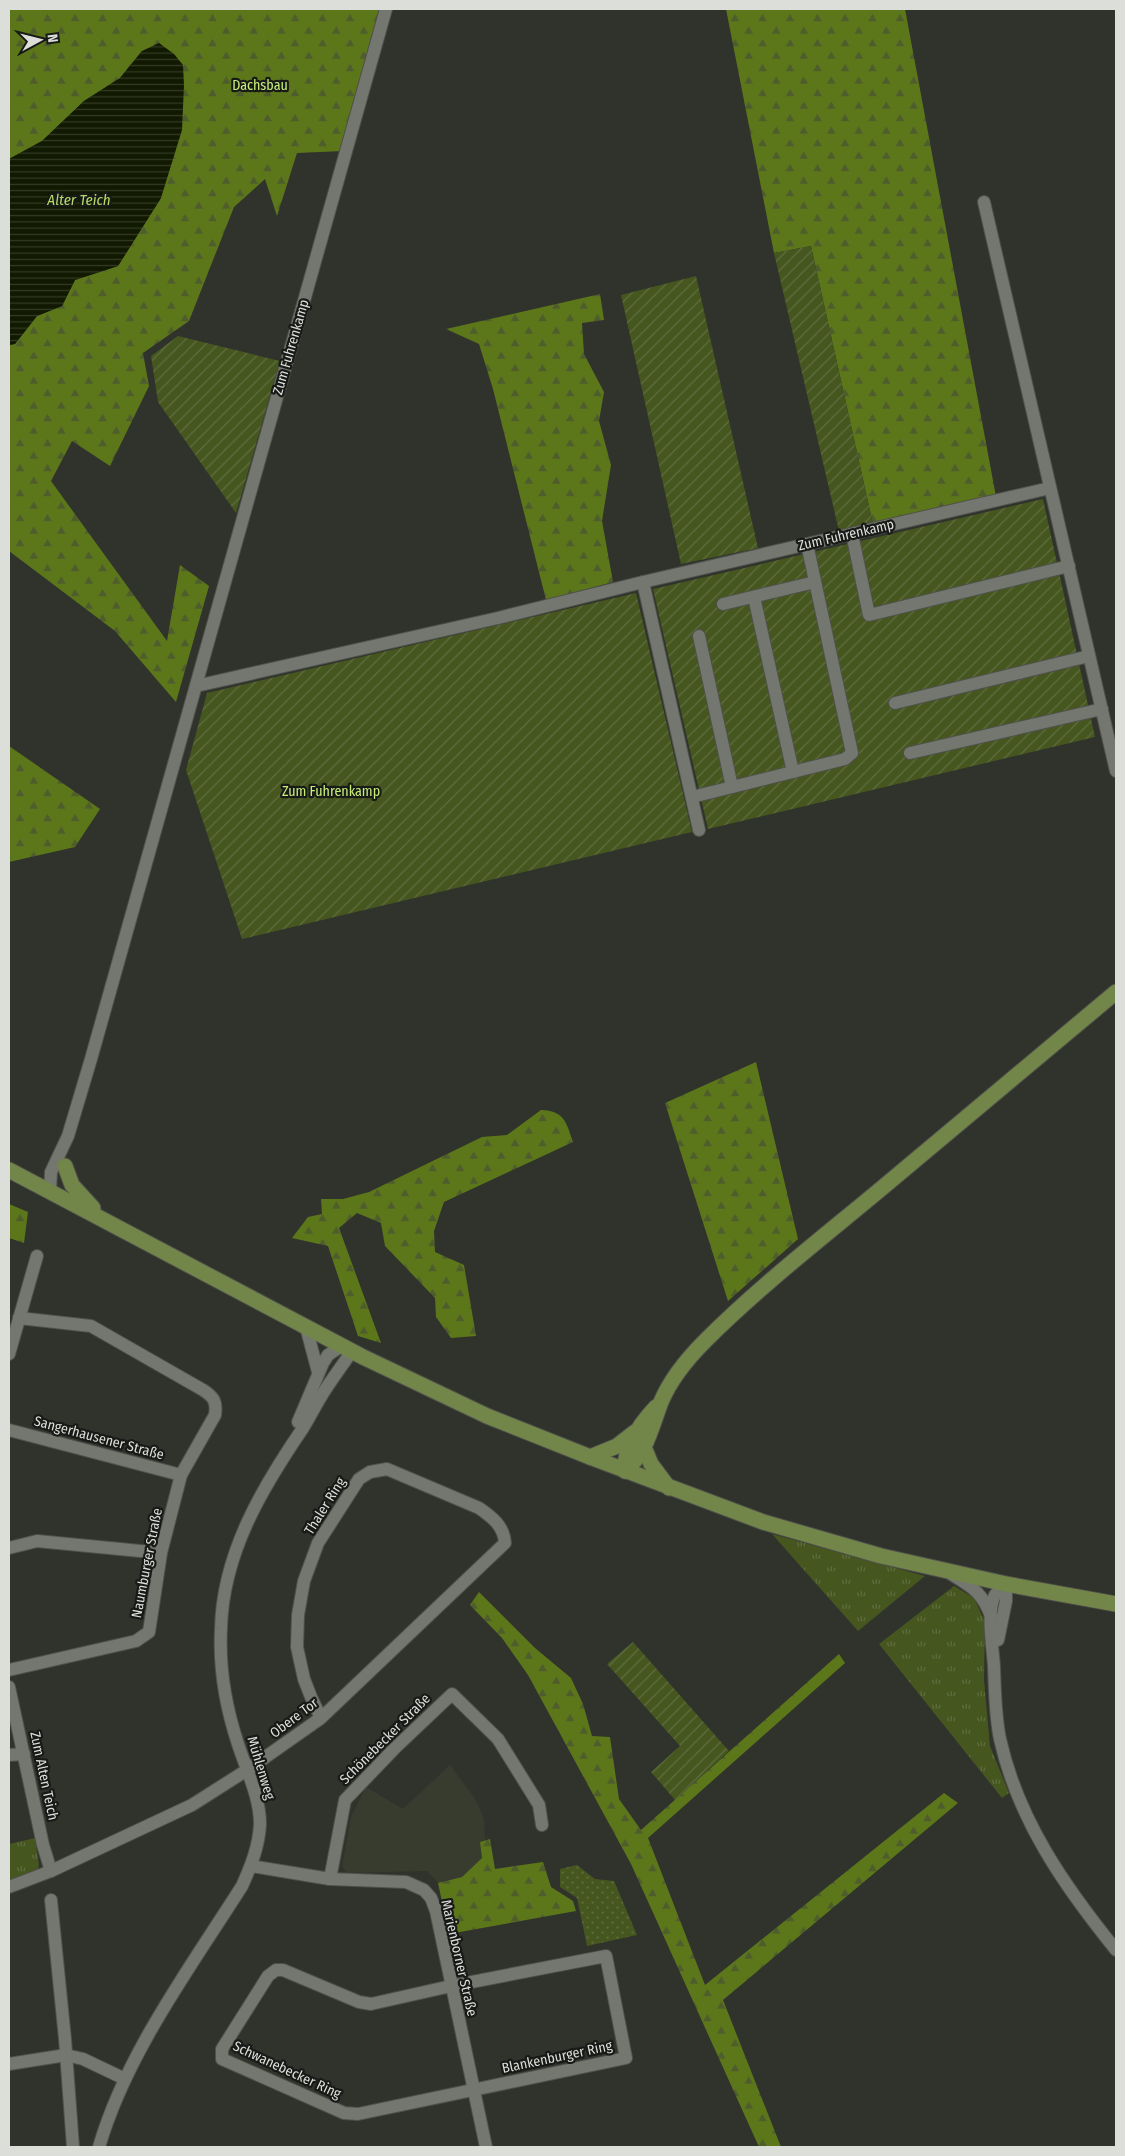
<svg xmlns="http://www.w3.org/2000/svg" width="1125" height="2156" viewBox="0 0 1125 2156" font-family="'Fira Sans Condensed',sans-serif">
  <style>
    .built { fill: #373c2f }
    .grass { fill: url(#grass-tufts) }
    .forest { fill: url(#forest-firs) }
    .park { fill: url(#park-dots) }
    .garden { fill: url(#garden-furrows) }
    .water { fill: url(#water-rules) }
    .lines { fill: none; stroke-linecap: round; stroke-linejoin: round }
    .minor-casing { stroke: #4f514b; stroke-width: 14 }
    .major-casing { stroke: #4f514b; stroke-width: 17 }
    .minor { stroke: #74776f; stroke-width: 12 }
    .major { stroke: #738649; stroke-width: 15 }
    .labels { text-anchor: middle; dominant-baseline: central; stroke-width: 4.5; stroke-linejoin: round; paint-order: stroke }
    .park-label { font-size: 14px; fill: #c7ee79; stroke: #181a17 }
    .street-label { font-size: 14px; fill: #dcdeda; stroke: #181a17 }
    .water-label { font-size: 15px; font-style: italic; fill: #b6dc67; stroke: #181a17 }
  </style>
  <defs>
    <pattern id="grass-tufts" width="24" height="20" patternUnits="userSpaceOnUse" patternTransform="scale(1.25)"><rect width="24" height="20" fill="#45561f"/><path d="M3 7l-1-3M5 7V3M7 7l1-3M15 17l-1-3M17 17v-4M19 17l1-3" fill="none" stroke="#5f6e3f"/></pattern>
    <pattern id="forest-firs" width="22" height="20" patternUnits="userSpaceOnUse" patternTransform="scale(1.25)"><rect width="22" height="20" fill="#5c7719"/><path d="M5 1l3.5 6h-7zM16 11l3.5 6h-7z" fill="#4f5d2d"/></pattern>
    <pattern id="park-dots" width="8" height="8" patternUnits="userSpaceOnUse" patternTransform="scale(1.25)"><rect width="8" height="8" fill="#45561f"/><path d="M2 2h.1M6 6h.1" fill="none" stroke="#5f6e3f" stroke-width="1.8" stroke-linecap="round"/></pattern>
    <pattern id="garden-furrows" width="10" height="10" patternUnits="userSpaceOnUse" patternTransform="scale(1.25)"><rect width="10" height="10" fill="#45561f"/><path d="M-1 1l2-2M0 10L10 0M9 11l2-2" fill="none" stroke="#5f6e3f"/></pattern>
    <pattern id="water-rules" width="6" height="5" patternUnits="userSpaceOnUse" patternTransform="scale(1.25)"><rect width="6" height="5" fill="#111900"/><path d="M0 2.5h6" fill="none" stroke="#333a25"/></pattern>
  </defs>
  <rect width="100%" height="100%" fill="#30322c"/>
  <!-- built -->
  <polygon class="built" points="450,1765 476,1800 484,1819 485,1840 480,1842 482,1858 462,1877 438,1883 427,1871 347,1873 342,1866 351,1817 366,1787 403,1809"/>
  <!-- grass -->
  <g class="grass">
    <polygon points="772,1534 925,1576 858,1631"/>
    <polygon points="954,1586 974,1598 985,1622 984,1680 990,1746 1009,1793 1002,1798 879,1644"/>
    <polygon points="35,1838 39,1865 35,1878 9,1887 9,1844"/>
  </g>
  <!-- forest -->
  <g class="forest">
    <polygon points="9,9 384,9 343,151 297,153 277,216 265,179 234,207 189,321 143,353 149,386 110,466 72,441 51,481 167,641 180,565 209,586 176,702 115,631 9,551 9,345 15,344 37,316 62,306 75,280 118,266 161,198 142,51 120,78 84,101 42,141 9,159"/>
    <polygon points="726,9 905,9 997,502 873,524 811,246 774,253"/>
    <polygon points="600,294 604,320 582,323 584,354 604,392 599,421 611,465 602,521 613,582 546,600 493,389 479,344 446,329"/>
    <polygon points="9,746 100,809 75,847 9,862"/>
    <polygon points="756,1062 798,1239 728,1301 665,1103"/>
    <path d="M541 1110C564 1111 566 1121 573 1142L444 1202 434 1231 435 1252 464 1265 476 1336 451 1338 436 1317 435 1298 385 1246 381 1223 357 1213 339 1228 381 1343 358 1336 328 1246 292 1238 308 1217 322 1214 321 1199H343L369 1192 482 1137 507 1135Z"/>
    <polygon points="9,1204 28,1212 24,1243 9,1238"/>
    <polygon points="479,1592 535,1648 571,1678 583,1704 592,1736 610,1737 619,1799 641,1830 839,1654 845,1663 648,1838 705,1985 944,1793 958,1803 723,2000 781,2147 759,2147 631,1864 528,1675 502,1638 470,1605"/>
    <polygon points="490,1839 495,1869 543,1862 551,1887 573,1901 576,1911 449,1934 438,1883 462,1877 482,1858 480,1842"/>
  </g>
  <!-- park -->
  <polygon class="park" points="577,1865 595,1879 614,1881 637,1935 587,1946 577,1898 560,1887 560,1869"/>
  <!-- garden -->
  <g class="garden">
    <polygon points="811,246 873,524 839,531 774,253"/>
    <polygon points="696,276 758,548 681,564 621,295"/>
    <polygon points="178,336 280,361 236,513 158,402 151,356"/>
    <polygon points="1043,499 1095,737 708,829 653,589"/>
    <polygon points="636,593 692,832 242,939 186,770 207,693"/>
    <polygon points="633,1642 729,1751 675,1800 651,1772 680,1746 607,1664"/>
  </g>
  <!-- water -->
  <polygon class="water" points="159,43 174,54 183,65 184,85 182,130 161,198 118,266 75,280 62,306 37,316 15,344 9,345 9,159 42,141 84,101 120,78 142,51"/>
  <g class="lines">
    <!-- minor casing -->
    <g class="minor-casing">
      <g id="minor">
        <polyline points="984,202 1116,771"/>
        <polyline points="852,534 869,615 1069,566"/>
        <polyline points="754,597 793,772"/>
        <polyline points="723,604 815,582"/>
        <polyline points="699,636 732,787"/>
        <polyline points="196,686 498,618 643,582"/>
        <polyline points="895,703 1089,656"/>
        <polyline points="910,753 1102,709"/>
        <polyline points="692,797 845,759 852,753 807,544"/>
        <polyline points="699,830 643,582 1050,488"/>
        <polyline points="50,1191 51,1172 68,1136 91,1059 386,9"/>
        <polyline points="306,1327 318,1372"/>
        <polyline points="9,1354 37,1256"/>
        <polyline points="298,1422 323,1363 328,1355 341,1346"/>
        <polyline points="9,1430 181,1475"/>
        <polyline points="9,1548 37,1541 161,1553"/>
        <path d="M951 1574C972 1587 982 1592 991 1616"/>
        <path d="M1006 1584C1002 1588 998 1591 995 1595 986 1612 993 1648 994 1667 995 1691 995 1715 1000 1739 1018 1820 1065 1887 1116 1950"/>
        <polyline points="998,1640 1006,1601 1006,1584"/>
        <path d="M9 1670 136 1641 149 1632 161 1553 181 1475 215 1415C217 1402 214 1397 203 1390L91 1326 19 1318"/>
        <polyline points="9,1687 43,1845 51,1871"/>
        <polyline points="9,1755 24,1754"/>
        <polyline points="251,1866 330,1879 406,1882 424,1890 431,1898 436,1911 486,2147"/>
        <polyline points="330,1879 345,1800 395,1748 452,1694 498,1739 539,1805 542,1825"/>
        <path d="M9 1887 51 1871 192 1805 247 1770 321 1718 505 1543C504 1526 492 1517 479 1508L387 1469 370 1472 359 1479 318 1543 304 1581 298 1615 297 1647 304 1679 311 1697 321 1718"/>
        <polyline points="51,1900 65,2039 73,2147"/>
        <polygon points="606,1956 626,2058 358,2114 344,2113 222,2059 222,2049 268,1976 276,1970 283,1970 359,2002 371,2004 451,1986"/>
        <polyline points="9,2064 66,2055 83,2059 125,2079"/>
        <path d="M99 2147C126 2054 190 1968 242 1886 251 1866 259 1846 260 1824 260 1797 246 1769 238 1744 226 1708 219 1666 221 1628 223 1553 262 1488 303 1428 310 1417 315 1406 322 1395 331 1380 342 1366 352 1351"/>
      </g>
    </g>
    <!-- major casing -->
    <g class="major-casing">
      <g id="major">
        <polyline points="65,1166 72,1185 93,1208"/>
        <polyline points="9,1170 363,1357 487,1416 590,1457 763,1522 881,1556 1006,1584 1116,1604"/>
        <polyline points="644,1447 651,1464 669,1488"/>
        <polyline points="590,1457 617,1446 635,1432"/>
        <path d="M625 1471C647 1452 651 1428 661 1402 671 1378 687 1359 705 1341 760 1286 822 1238 882 1188 960 1123 1038 1057 1116 992"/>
        <path d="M625 1471C624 1446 640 1424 656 1407"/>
      </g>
    </g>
    <!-- minor -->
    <use href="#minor" class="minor"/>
    <!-- major -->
    <use href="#major" class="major"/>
  </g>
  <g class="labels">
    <!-- park labels -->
    <g class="park-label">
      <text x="260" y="85">Dachsbau</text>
      <text x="331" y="791">Zum Fuhrenkamp</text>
    </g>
    <!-- street labels -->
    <g class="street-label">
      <text transform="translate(291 347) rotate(-74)">Zum Fuhrenkamp</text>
      <text transform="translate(846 535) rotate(-13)">Zum Fuhrenkamp</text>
      <text transform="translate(99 1438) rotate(15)">Sangerhausener Straße</text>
      <text transform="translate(325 1506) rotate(-58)">Thaler Ring</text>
      <text transform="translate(147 1563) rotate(-79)">Naumburger Straße</text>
      <text transform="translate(294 1718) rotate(-37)">Obere Tor</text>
      <text transform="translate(385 1739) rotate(-45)">Schönebecker Straße</text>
      <text transform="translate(261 1768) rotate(73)">Mühlenweg</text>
      <text transform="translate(44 1776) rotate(78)">Zum Alten Teich</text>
      <text transform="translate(459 1958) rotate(77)">Marienborner Straße</text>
      <text transform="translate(557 2057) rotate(-12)">Blankenburger Ring</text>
      <text transform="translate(287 2070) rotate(25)">Schwanebecker Ring</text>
    </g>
    <!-- water labels -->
    <g class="water-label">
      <text x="79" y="200">Alter Teich</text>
    </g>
  </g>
  <!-- border -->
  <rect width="1125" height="2156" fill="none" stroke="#dcdeda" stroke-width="20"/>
  <!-- north arrow -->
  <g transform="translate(40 40) rotate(83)" stroke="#181a17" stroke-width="4" paint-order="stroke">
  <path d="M0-4L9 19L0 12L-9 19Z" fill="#dcdeda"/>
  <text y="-8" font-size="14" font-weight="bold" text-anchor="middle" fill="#dcdeda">N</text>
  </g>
</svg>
